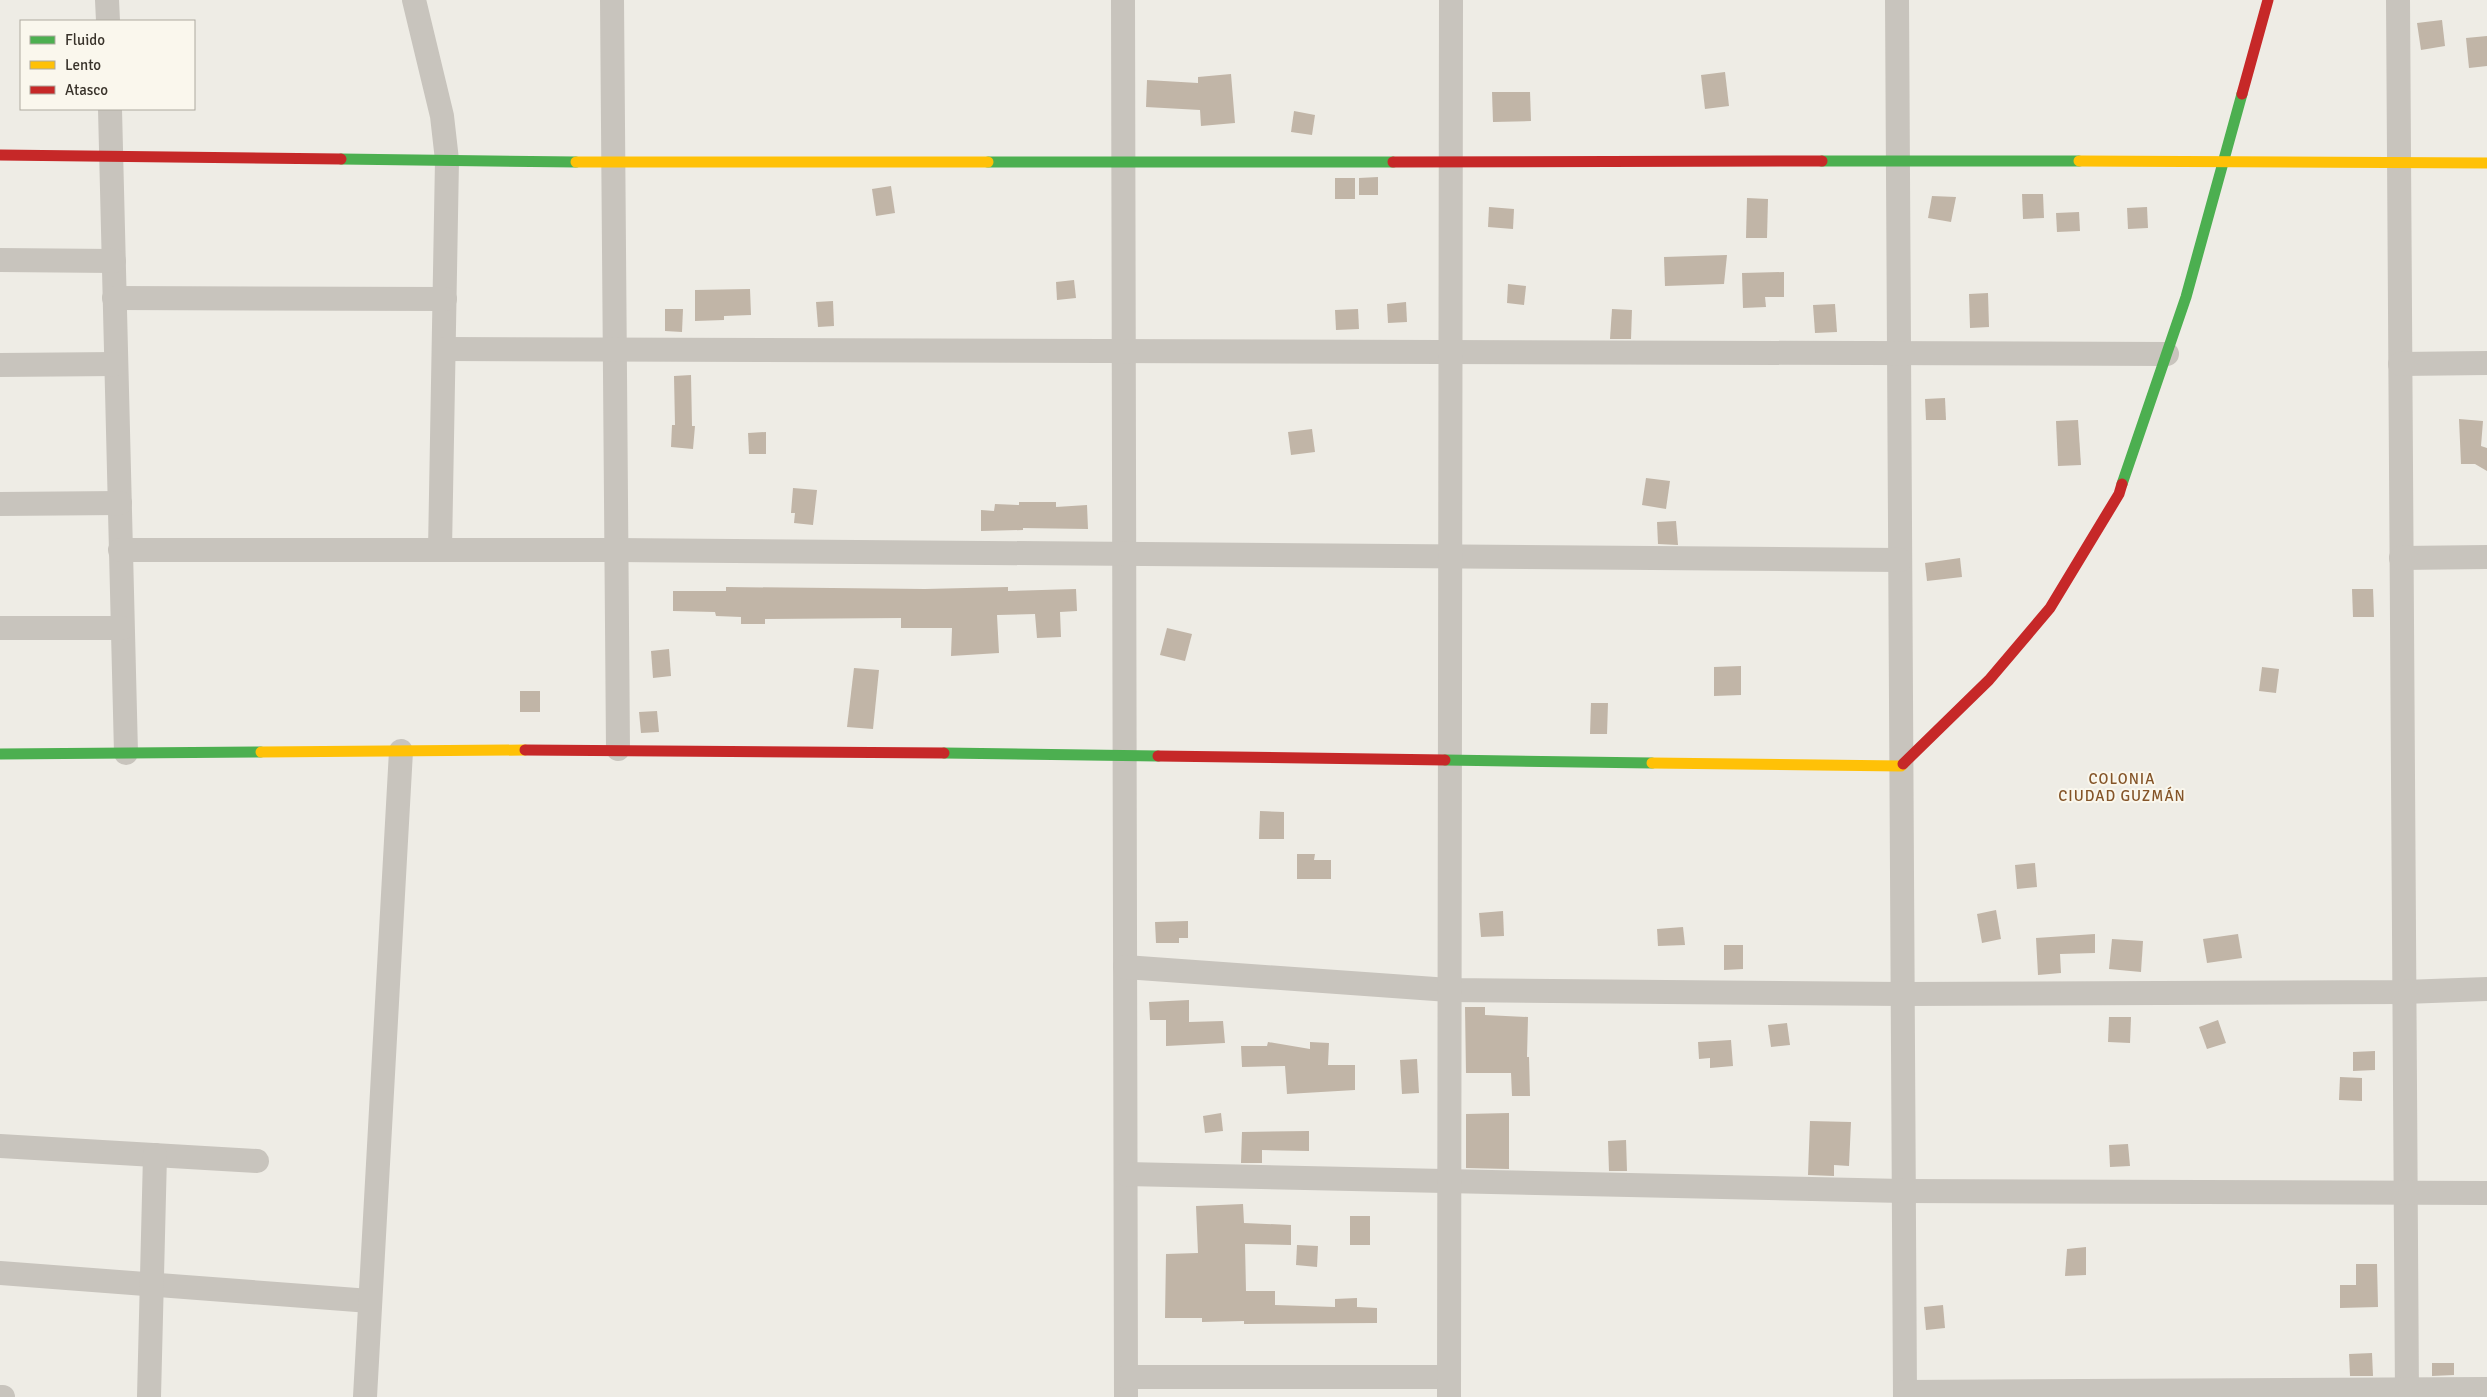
<svg xmlns="http://www.w3.org/2000/svg" width="2487" height="1397" viewBox="0 0 2487 1397" font-family="Signika,sans-serif">
  <style>
    .building { fill: #c1b5a7 }
    .lines { fill: none; stroke-linecap: round; stroke-linejoin: round }
    .street { stroke: #c8c4bd; stroke-width: 24 }
    .fast { stroke: #4caf50; stroke-width: 11 }
    .slow { stroke: #ffc107; stroke-width: 11 }
    .jam { stroke: #c62828; stroke-width: 11 }
    .labels { text-anchor: middle; dominant-baseline: central; stroke-width: 4; stroke-linejoin: round; paint-order: stroke }
    .neighbourhood-label { font-size: 15px; letter-spacing: 1px; fill: #845428; stroke: #faf7ed }
  </style>
  <rect width="100%" height="100%" fill="#eeece5"/>
  <!-- building -->
  <g class="building">
    <polygon points="2442,20 2445,46 2421,50 2417,23"/>
    <polygon points="2487,36 2487,66 2469,68 2466,38"/>
    <polygon points="1725,72 1729,106 1705,109 1701,75"/>
    <polygon points="1231,74 1235,123 1201,126 1200,110 1146,107 1147,80 1198,83 1198,77"/>
    <polygon points="1492,92 1530,92 1531,121 1493,122"/>
    <polygon points="1294,111 1315,115 1312,135 1291,132"/>
    <polygon points="1378,177 1378,195 1359,195 1359,178"/>
    <rect x="1335" y="178" width="20" height="21"/>
    <polygon points="891,186 895,213 876,216 872,189"/>
    <polygon points="2022,194 2043,194 2044,218 2023,219"/>
    <polygon points="1932,196 1956,197 1951,222 1928,218"/>
    <polygon points="1747,198 1768,199 1767,238 1746,238"/>
    <polygon points="1489,207 1514,209 1513,229 1488,227"/>
    <polygon points="2147,207 2148,228 2128,229 2127,208"/>
    <polygon points="2079,212 2080,231 2057,232 2056,213"/>
    <polygon points="1727,255 1724,284 1665,286 1664,257"/>
    <polygon points="1784,272 1784,297 1765,297 1766,307 1743,308 1742,273"/>
    <polygon points="1074,280 1076,298 1057,300 1056,282"/>
    <polygon points="1508,284 1526,286 1524,305 1507,303"/>
    <polygon points="750,289 751,315 724,316 724,320 695,321 695,290"/>
    <polygon points="1988,293 1989,327 1970,328 1969,294"/>
    <polygon points="833,301 834,326 818,327 816,302"/>
    <polygon points="1406,302 1407,322 1388,323 1387,304"/>
    <polygon points="1835,304 1837,332 1815,333 1813,305"/>
    <polygon points="665,309 683,309 682,332 665,331"/>
    <polygon points="1358,309 1359,329 1336,330 1335,310"/>
    <polygon points="1612,309 1632,310 1631,339 1610,339"/>
    <polygon points="691,375 692,426 695,426 693,449 671,447 672,425 675,425 674,376"/>
    <polygon points="1945,398 1946,420 1926,420 1925,399"/>
    <polygon points="2459,419 2483,421 2481,446 2487,448 2487,471 2475,464 2461,464"/>
    <polygon points="2078,420 2081,465 2058,466 2056,421"/>
    <polygon points="1312,429 1315,452 1291,455 1288,432"/>
    <polygon points="766,432 766,454 749,454 748,433"/>
    <polygon points="1646,478 1670,481 1666,509 1642,505"/>
    <polygon points="793,488 817,490 813,525 794,523 795,513 791,513"/>
    <polygon points="1019,502 1056,502 1056,507 1087,505 1088,529 1023,528 1023,530 981,531 981,510 994,511 995,504 1019,505"/>
    <polygon points="1676,521 1678,545 1658,544 1657,522"/>
    <polygon points="1960,558 1962,577 1927,581 1925,563"/>
    <polygon points="726,587 925,589 1008,587 1008,591 1076,589 1077,611 1060,612 1061,637 1037,638 1035,614 997,615 999,653 951,656 952,628 901,628 901,618 765,619 765,624 741,624 741,617 716,616 715,612 673,611 673,591 726,591"/>
    <polygon points="2352,589 2373,589 2374,617 2353,617"/>
    <polygon points="1167,628 1192,634 1185,661 1160,655"/>
    <polygon points="669,649 671,676 653,678 651,651"/>
    <polygon points="1741,666 1741,695 1714,696 1714,667"/>
    <polygon points="2262,667 2279,669 2276,693 2259,691"/>
    <polygon points="854,668 879,670 873,729 847,727"/>
    <rect x="520" y="691" width="20" height="21"/>
    <polygon points="1591,703 1608,703 1607,734 1590,734"/>
    <polygon points="657,711 659,732 641,733 639,712"/>
    <polygon points="1260,811 1284,812 1284,839 1259,839"/>
    <polygon points="1297,854 1315,854 1314,860 1331,860 1331,879 1297,879"/>
    <polygon points="2035,863 2037,887 2017,889 2015,865"/>
    <polygon points="1996,910 2001,939 1982,943 1977,914"/>
    <polygon points="1503,911 1504,936 1481,937 1479,913"/>
    <polygon points="1188,921 1188,938 1179,938 1179,943 1156,943 1155,922"/>
    <polygon points="1683,927 1685,945 1658,946 1657,929"/>
    <polygon points="2095,934 2095,953 2060,954 2061,973 2038,975 2036,938"/>
    <polygon points="2238,934 2242,958 2207,963 2203,939"/>
    <polygon points="2112,939 2143,941 2141,972 2109,969"/>
    <polygon points="1724,945 1743,945 1743,969 1724,970"/>
    <polygon points="1189,1000 1189,1022 1223,1021 1225,1043 1166,1046 1166,1020 1150,1020 1149,1002"/>
    <polygon points="1465,1007 1485,1007 1485,1015 1528,1017 1527,1057 1529,1057 1530,1096 1512,1096 1511,1073 1466,1073"/>
    <polygon points="2109,1017 2131,1017 2130,1043 2108,1042"/>
    <polygon points="2218,1020 2226,1043 2207,1049 2199,1027"/>
    <polygon points="1787,1023 1790,1045 1771,1047 1768,1025"/>
    <polygon points="1731,1040 1733,1066 1710,1068 1710,1058 1699,1059 1698,1042"/>
    <polygon points="1268,1042 1310,1049 1310,1042 1329,1043 1328,1065 1355,1065 1355,1090 1287,1094 1285,1066 1242,1067 1241,1046 1267,1046"/>
    <polygon points="2375,1051 2375,1070 2353,1071 2353,1052"/>
    <polygon points="1417,1059 1419,1093 1402,1094 1400,1060"/>
    <polygon points="2340,1077 2362,1078 2362,1101 2339,1100"/>
    <polygon points="1221,1113 1223,1131 1205,1133 1203,1116"/>
    <polygon points="1509,1113 1509,1169 1466,1168 1466,1114"/>
    <polygon points="1810,1121 1851,1122 1849,1166 1834,1165 1834,1176 1808,1175"/>
    <polygon points="1309,1131 1309,1151 1262,1150 1262,1163 1241,1163 1242,1132"/>
    <polygon points="1626,1140 1627,1171 1609,1171 1608,1141"/>
    <polygon points="2128,1144 2130,1166 2110,1167 2109,1145"/>
    <polygon points="1243,1204 1244,1223 1291,1225 1291,1245 1245,1244 1246,1291 1275,1291 1275,1305 1335,1307 1335,1299 1357,1298 1357,1307 1377,1308 1377,1323 1244,1324 1244,1321 1202,1322 1202,1318 1165,1318 1166,1254 1198,1253 1196,1206"/>
    <rect x="1350" y="1216" width="20" height="29"/>
    <polygon points="1297,1245 1318,1246 1317,1267 1296,1265"/>
    <polygon points="2086,1247 2086,1275 2065,1276 2067,1249"/>
    <polygon points="2356,1264 2377,1264 2378,1307 2340,1308 2340,1285 2356,1285"/>
    <polygon points="1943,1305 1945,1328 1926,1330 1924,1307"/>
    <polygon points="2372,1353 2373,1376 2350,1376 2349,1354"/>
    <polygon points="2432,1363 2454,1363 2454,1375 2432,1376"/>
  </g>
  <g class="lines">
    <!-- street -->
    <g class="street">
      <polyline points="107,0 108,21"/>
      <polyline points="414,0 442,116 447,160 440,550"/>
      <polyline points="612,0 618,749"/>
      <polyline points="1123,0 1126,1397"/>
      <polyline points="1897,0 1905,1397"/>
      <polyline points="2398,0 2407,1397"/>
      <polyline points="110,109 126,753"/>
      <polyline points="0,260 114,261"/>
      <polyline points="114,298 445,299"/>
      <polyline points="444,349 2167,354"/>
      <polyline points="2400,364 2487,363"/>
      <polyline points="0,365 116,364"/>
      <polyline points="0,504 120,503"/>
      <polyline points="120,550 616,550 1900,560"/>
      <polyline points="2401,558 2487,557"/>
      <polyline points="0,628 122,628"/>
      <polyline points="1125,967 1449,990 1903,994 2404,992 2487,989"/>
      <polyline points="0,1146 257,1161"/>
      <polyline points="1126,1174 1903,1191 2487,1193"/>
      <polyline points="0,1273 370,1301"/>
      <polyline points="1126,1377 1449,1377"/>
      <polyline points="1905,1392 2487,1389"/>
      <polyline points="0,1397 3,1397"/>
      <polyline points="149,1397 155,1155"/>
      <polyline points="365,1397 401,751"/>
      <polyline points="1449,1397 1451,0"/>
    </g>
    <!-- fast -->
    <g class="fast">
      <polyline points="341,159 576,162"/>
      <polyline points="1822,161 2079,161"/>
      <polyline points="988,162 1393,162"/>
      <polyline points="2122,484 2186,297 2242,94"/>
      <polyline points="944,753 1158,756"/>
      <polyline points="0,754 261,752"/>
      <polyline points="1445,760 1652,763"/>
    </g>
    <!-- slow -->
    <g class="slow">
      <polyline points="2079,161 2487,163"/>
      <polyline points="576,162 988,162"/>
      <polyline points="261,752 525,750"/>
      <polyline points="1652,763 1901,766 1903,764"/>
    </g>
    <!-- jam -->
    <g class="jam">
      <polyline points="2242,94 2268,0"/>
      <polyline points="0,155 341,159"/>
      <polyline points="1393,162 1822,161"/>
      <polyline points="525,750 944,753"/>
      <polyline points="1158,756 1445,760"/>
      <polyline points="1903,764 1989,680 2050,608 2119,494 2122,484"/>
    </g>
  </g>
  <g class="labels">
    <!-- neighbourhood labels -->
    <g class="neighbourhood-label">
      <text x="2122" y="779">COLONIA<tspan x="2122" dy="17">CIUDAD GUZMÁN</tspan></text>
    </g>
  </g>
  <!-- legend -->
  <rect x="20" y="20" width="175" height="90" fill="#faf7ed" stroke="#ada99f"/>
  <rect x="30" y="36" width="25" height="8" fill="#4caf50" stroke="#ada99f"/>
  <text x="65" y="45" font-size="15" fill="#39332b">Fluido</text>
  <rect x="30" y="61" width="25" height="8" fill="#ffc107" stroke="#ada99f"/>
  <text x="65" y="70" font-size="15" fill="#39332b">Lento</text>
  <rect x="30" y="86" width="25" height="8" fill="#c62828" stroke="#ada99f"/>
  <text x="65" y="95" font-size="15" fill="#39332b">Atasco</text>
</svg>
